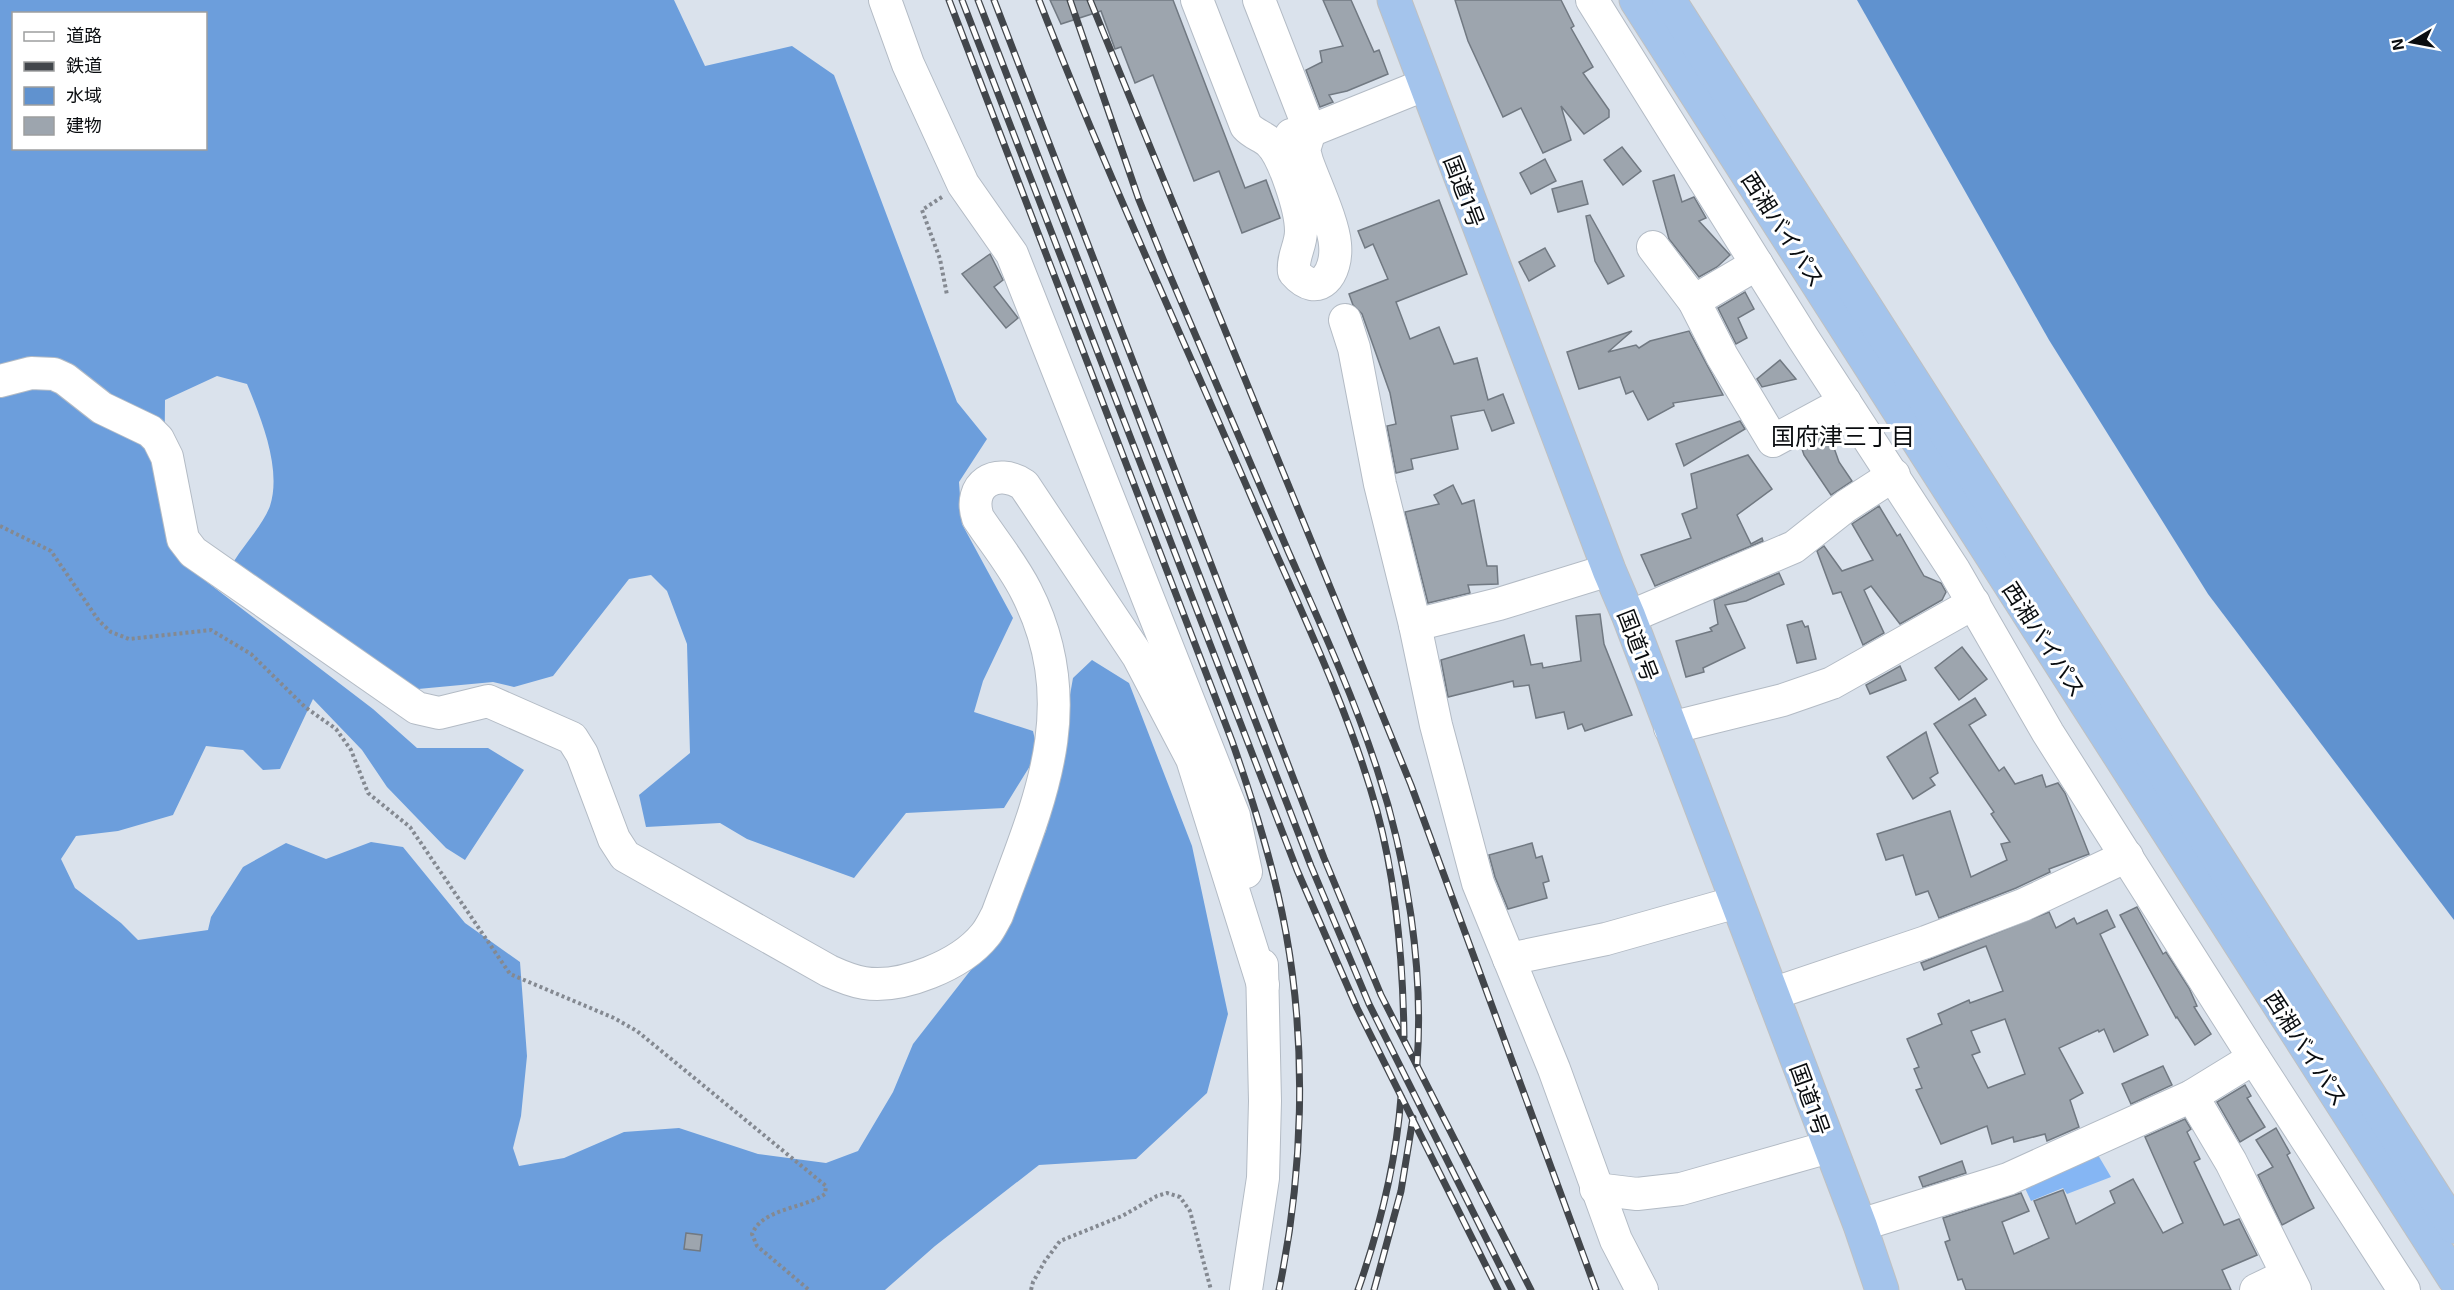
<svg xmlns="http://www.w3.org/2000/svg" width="2454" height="1290" viewBox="0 0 2454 1290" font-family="'Exo 2','Noto Sans JP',sans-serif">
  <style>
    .green { fill: #85b6f4 }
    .forest { fill: #6c9edc; fill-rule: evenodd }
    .water { fill: #6092cf }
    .building { fill: #9da5ae; stroke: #717982; stroke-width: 1.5; fill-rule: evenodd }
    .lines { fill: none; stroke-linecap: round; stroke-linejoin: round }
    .minor-casing { stroke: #b3bbc5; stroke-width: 34 }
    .highway-casing { stroke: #bfc0c1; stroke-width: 35 }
    .path { stroke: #848991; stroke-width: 4; stroke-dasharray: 3 3; stroke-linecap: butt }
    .minor { stroke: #fff; stroke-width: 32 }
    .highway { stroke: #a4c4ec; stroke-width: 33 }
    .rail-casing { stroke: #42464b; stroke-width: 7 }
    .rail { stroke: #fff; stroke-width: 4.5; stroke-dasharray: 14; stroke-linecap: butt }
    .labels { text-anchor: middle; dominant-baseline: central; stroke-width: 6; stroke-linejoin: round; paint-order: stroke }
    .street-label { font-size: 22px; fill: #0a0d10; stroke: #fff }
    .neighbourhood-label { font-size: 24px; fill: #0a0d10; stroke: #fff }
  </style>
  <rect width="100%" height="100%" fill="#dae2ec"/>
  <!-- green -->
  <polygon class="green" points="2098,1155 2111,1177 2067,1194 2063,1188 2031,1201 2024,1186"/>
  <!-- forest -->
  <path class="forest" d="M0 0H674L705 66 792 46 834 75 957 402 987 439 959 482 962 524 1013 618 983 681 974 712 1033 731 1038 753 1004 808 906 813 854 878 747 839 720 823 646 827 639 795 690 753 687 644 667 591 651 575 629 579 553 676 514 687 493 682 418 689 245 576 234 561C244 545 264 523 270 506 282 469 261 418 247 384L217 376 165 400 164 498 173 545 207 582 373 709 417 748H488L524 770 465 860 446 848 387 787 362 750 313 699 280 769 263 770 243 750 206 746 173 815 118 831 76 836 61 859 75 888 121 923 138 940 208 930 211 917 243 867 286 843 326 859 371 842 403 847 465 923 520 962 527 1056 521 1116 513 1148 519 1166 564 1158 624 1132 679 1128 758 1154 826 1163 858 1151 893 1092 913 1044 988 948 1046 831 1073 678 1092 660 1129 683 1192 846 1228 1014 1207 1093 1136 1159 1039 1165 935 1246 885 1290H0ZM14 14H206V148H14Z"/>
  <!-- water -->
  <polygon class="water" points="1857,0 2454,0 2454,920 2208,594 2049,340"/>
  <!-- building -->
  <g class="building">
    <polygon points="1050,0 1173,0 1245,188 1266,180 1280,218 1242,233 1219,171 1194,181 1153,75 1135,83 1121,47 1115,49 1101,11 1061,24"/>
    <polygon points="1323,0 1351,0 1374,52 1379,50 1388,74 1347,91 1329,95 1333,102 1320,107 1306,70 1322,62 1320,51 1343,46"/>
    <polygon points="1455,0 1561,0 1574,26 1571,28 1593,67 1583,73 1609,110 1609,117 1584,134 1561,106 1571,140 1543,153 1521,108 1503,117 1468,41"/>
    <polygon points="1622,147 1641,171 1623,185 1604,160"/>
    <polygon points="1545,159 1556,181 1531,194 1520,173"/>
    <polygon points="1674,175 1682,202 1694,197 1706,218 1699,221 1730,255 1717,267 1699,277 1669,239 1653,181"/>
    <polygon points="1582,181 1588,204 1558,212 1552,189"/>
    <polygon points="1439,200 1467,274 1396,302 1410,339 1439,327 1454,364 1477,358 1488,400 1503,394 1514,423 1492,431 1484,410 1451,416 1458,449 1411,459 1413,469 1396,473 1387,426 1396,424 1390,393 1362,314 1353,305 1349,294 1388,279 1373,244 1365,248 1358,231"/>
    <polygon points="1590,215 1624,276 1608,284 1595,261 1586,216"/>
    <polygon points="1545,248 1555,266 1529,281 1519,262"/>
    <polygon points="990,254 1003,280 994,287 1018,318 1006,328 962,274"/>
    <polygon points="1745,292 1754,309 1738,318 1747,338 1736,344 1718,308"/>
    <polygon points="1632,331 1608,352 1636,345 1639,348 1650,341 1689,331 1723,395 1673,403 1674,406 1648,420 1633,391 1626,394 1620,377 1579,389 1567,352"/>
    <polygon points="1780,360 1796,379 1762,387 1757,379"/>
    <polygon points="1740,421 1745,429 1684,466 1676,444"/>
    <polygon points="1828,431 1839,462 1852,481 1831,495 1804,455 1801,446"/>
    <polygon points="1748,455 1772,489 1737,515 1751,544 1762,538 1763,541 1655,586 1641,555 1691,538 1682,514 1697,508 1691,474"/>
    <polygon points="1453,485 1462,504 1474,500 1487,566 1497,566 1498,584 1468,585 1470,593 1428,603 1405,512 1439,504 1434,495"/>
    <polygon points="1879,506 1897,536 1900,534 1924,576 1941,583 1946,592 1942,600 1900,624 1871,586 1864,590 1884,633 1863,645 1841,592 1833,594 1817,551 1824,546 1842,571 1873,560 1852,524"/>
    <polygon points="1779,573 1784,584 1746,601 1725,605 1745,648 1703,668 1704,672 1686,677 1676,641 1712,631 1710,628 1718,624 1714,600"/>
    <polygon points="1600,614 1604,644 1632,715 1585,731 1582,724 1568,729 1564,712 1536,718 1529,685 1514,687 1513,681 1448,697 1441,660 1524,635 1531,665 1542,663 1543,668 1581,661 1576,616"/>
    <polygon points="1802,621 1805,627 1808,626 1816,659 1797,663 1787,625"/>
    <polygon points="1962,647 1987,679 1959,700 1935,668"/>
    <polygon points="1900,666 1906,680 1870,694 1866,685"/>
    <polygon points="1975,698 1986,715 1969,725 1999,771 2004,767 2015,784 2042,775 2046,787 2058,783 2065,793 2089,854 2049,869 2050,872 2016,888 1939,918 1928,891 1916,895 1903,855 1886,860 1877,834 1950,811 1971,877 2007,860 2001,844 2010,842 1991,814 1994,812 1934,724"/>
    <polygon points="1926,732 1938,773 1930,778 1935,785 1913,799 1887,757"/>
    <polygon points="1532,843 1536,858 1542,856 1549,881 1543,883 1547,898 1508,909 1495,877 1489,855"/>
    <polygon points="2137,907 2163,954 2166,952 2189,988 2197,1006 2194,1007 2211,1034 2195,1045 2177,1017 2176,1018 2120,915"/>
    <path d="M2107 910 2115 927 2100 934 2148 1035 2114 1052 2104 1029 2099 1032 2098 1030 2059 1048 2083 1093 2070 1100 2079 1127 2047 1141 2045 1134 2014 1142 2013 1137 1992 1144 1987 1126 1941 1144 1916 1090 1922 1088 1914 1069 1919 1067 1907 1039 1942 1024 1938 1014 1969 1000 1970 1003 2003 991 1986 946 1924 970 1921 963 2049 912 2056 928 2074 918 2077 924ZM2005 1019 2025 1074 1988 1088 1972 1055 1980 1052 1971 1031Z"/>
    <polygon points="2163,1066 2172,1085 2131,1104 2122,1084"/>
    <polygon points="2245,1085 2251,1096 2247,1098 2265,1127 2240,1142 2217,1102"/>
    <polygon points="2185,1119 2191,1129 2187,1132 2200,1159 2194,1162 2224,1225 2239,1219 2257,1255 2222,1270 2231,1290 1966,1290 1962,1279 1958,1280 1945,1242 1950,1240 1943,1218 2021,1193 2029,1211 2002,1222 2014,1254 2049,1238 2034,1201 2063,1190 2076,1224 2115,1203 2110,1191 2133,1179 2163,1233 2183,1223 2145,1137"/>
    <polygon points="2276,1128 2290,1153 2287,1155 2314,1208 2282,1225 2258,1175 2273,1167 2256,1140"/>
    <polygon points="1962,1161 1966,1173 1923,1187 1919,1177"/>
    <polygon points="686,1233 702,1235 700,1251 684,1249"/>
  </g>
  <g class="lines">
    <!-- minor casing -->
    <g class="minor-casing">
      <g id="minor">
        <polyline points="885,0 908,64 963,184 1012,254 1234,816 1246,872"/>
        <path d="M1197 0 1246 126C1253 134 1262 136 1269 142 1284 156 1301 210 1301 231 1301 246 1292 257 1294 272 1319 301 1338 273 1335 244 1333 221 1315 184 1307 161L1304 150 1310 131 1259 0"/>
        <polyline points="1592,0 1803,338 1954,570 2048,733 2254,1058 2404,1290"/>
        <polyline points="1291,135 1310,131 1424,85"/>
        <polyline points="1653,247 1694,301 1722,356 1773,441 1845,402"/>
        <polyline points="1694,301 1757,264"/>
        <polyline points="1345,320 1354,348 1380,484 1415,625 1436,725 1478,883 1554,1069 1616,1240 1642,1290"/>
        <path d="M0 381 31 373 54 374 65 379 102 408 150 431 158 439 167 457 183 539 193 552 417 708 439 713 488 701 572 738 582 754 614 839 625 856 829 971C840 976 851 981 864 983 902 989 961 965 985 935 990 929 993 922 997 915 1038 804 1085 707 1026 591 1013 565 994 542 978 518 967 485 996 466 1024 485L1138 656 1192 759 1263 985"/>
        <polyline points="1629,617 1794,547 1846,506 1894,475"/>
        <polyline points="1415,625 1499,604 1609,570"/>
        <polyline points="1670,728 1783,700 1832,683 1974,603"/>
        <polyline points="1509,959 1606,939 1737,902"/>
        <polyline points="1772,994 1926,942 2023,905 2127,856"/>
        <polyline points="2192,1096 2231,1162 2295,1290"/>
        <polyline points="1596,1189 1637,1194 1681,1189 1829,1147"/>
        <polyline points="1860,1225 2008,1179 2192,1096 2254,1058"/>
        <polyline points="1246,1290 1263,1178 1265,1101 1262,965"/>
        <polyline points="2256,1290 2287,1275"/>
      </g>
    </g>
    <!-- highway casing -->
    <g class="highway-casing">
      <g id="highway">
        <polyline points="1394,0 1609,570 1629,617 1860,1225 1882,1290"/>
        <polyline points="1636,0 2454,1278"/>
        <polyline points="1669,0 2454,1227"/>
      </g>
    </g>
    <!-- path -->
    <g class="path">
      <polyline points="942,197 922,210 940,259 947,295"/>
      <path d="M0 526 51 551 99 621 111 632 129 639 211 630 251 654 305 707 336 729 351 750 368 793 410 827 510 974 614 1018 637 1031 826 1186 825 1194C803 1209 763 1208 752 1234L757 1246 809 1290"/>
      <polyline points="1031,1290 1033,1282 1045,1261 1060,1241 1122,1216 1157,1196 1167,1193 1180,1197 1190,1211 1211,1290"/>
    </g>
    <!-- minor -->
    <use href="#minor" class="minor"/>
    <!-- highway -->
    <use href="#highway" class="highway"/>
    <!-- rail casing -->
    <g class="rail-casing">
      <g id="rail">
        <path d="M949 0 1232 741C1254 804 1274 867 1286 933 1307 1049 1303 1174 1279 1290"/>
        <polyline points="962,0 1297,870 1357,1008 1498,1290"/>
        <polyline points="978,0 1311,866 1369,1004 1512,1290"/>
        <polyline points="994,0 1324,858 1381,995 1531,1290"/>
        <path d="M1039 0C1105 170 1181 334 1253 501 1297 603 1347 704 1377 811 1397 885 1403 961 1404 1037"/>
        <path d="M1070 0 1139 200 1165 264C1206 360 1247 455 1288 551 1320 623 1353 695 1377 769 1407 860 1424 969 1417 1064"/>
        <polyline points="1090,0 1411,785 1596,1290"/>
        <path d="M1358 1290C1380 1227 1396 1163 1401 1097"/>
        <polyline points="1374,1290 1401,1191 1413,1118"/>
      </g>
    </g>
    <!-- rail -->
    <use href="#rail" class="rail"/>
  </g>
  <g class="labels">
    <!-- street labels -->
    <g class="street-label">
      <text transform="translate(1465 191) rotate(69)">国道1号</text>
      <text transform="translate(1784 229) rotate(57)">西湘バイパス</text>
      <text transform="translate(2045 639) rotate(57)">西湘バイパス</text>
      <text transform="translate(1639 645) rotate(69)">国道1号</text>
      <text transform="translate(2307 1048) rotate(57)">西湘バイパス</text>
      <text transform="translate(1811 1099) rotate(70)">国道1号</text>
    </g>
    <!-- neighbourhood labels -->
    <g class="neighbourhood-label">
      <text x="1843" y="435">国府津三丁目</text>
    </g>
  </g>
  <!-- legend -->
  <rect x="12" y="12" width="195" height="138" fill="#ffffff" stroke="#9d9e9f" stroke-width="1.5"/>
  <rect x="24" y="32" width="30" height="9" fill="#ffffff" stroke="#9d9e9f" stroke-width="1.5"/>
  <text x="66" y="42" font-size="18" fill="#0a0d10">道路</text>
  <rect x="24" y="62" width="30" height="9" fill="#42464b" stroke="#9d9e9f" stroke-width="1.5"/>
  <text x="66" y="72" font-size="18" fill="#0a0d10">鉄道</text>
  <rect x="24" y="87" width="30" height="18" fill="#6092cf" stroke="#9d9e9f" stroke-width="1.5"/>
  <text x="66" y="102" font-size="18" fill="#0a0d10">水域</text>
  <rect x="24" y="117" width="30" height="18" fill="#9da5ae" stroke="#9d9e9f" stroke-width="1.5"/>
  <text x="66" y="132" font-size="18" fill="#0a0d10">建物</text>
  <!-- north arrow -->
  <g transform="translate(2412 42) rotate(260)" stroke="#ffffff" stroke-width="4.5" paint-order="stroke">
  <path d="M0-4.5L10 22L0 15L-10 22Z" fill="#0a0d10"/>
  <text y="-9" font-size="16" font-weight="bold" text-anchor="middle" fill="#0a0d10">N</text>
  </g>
</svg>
